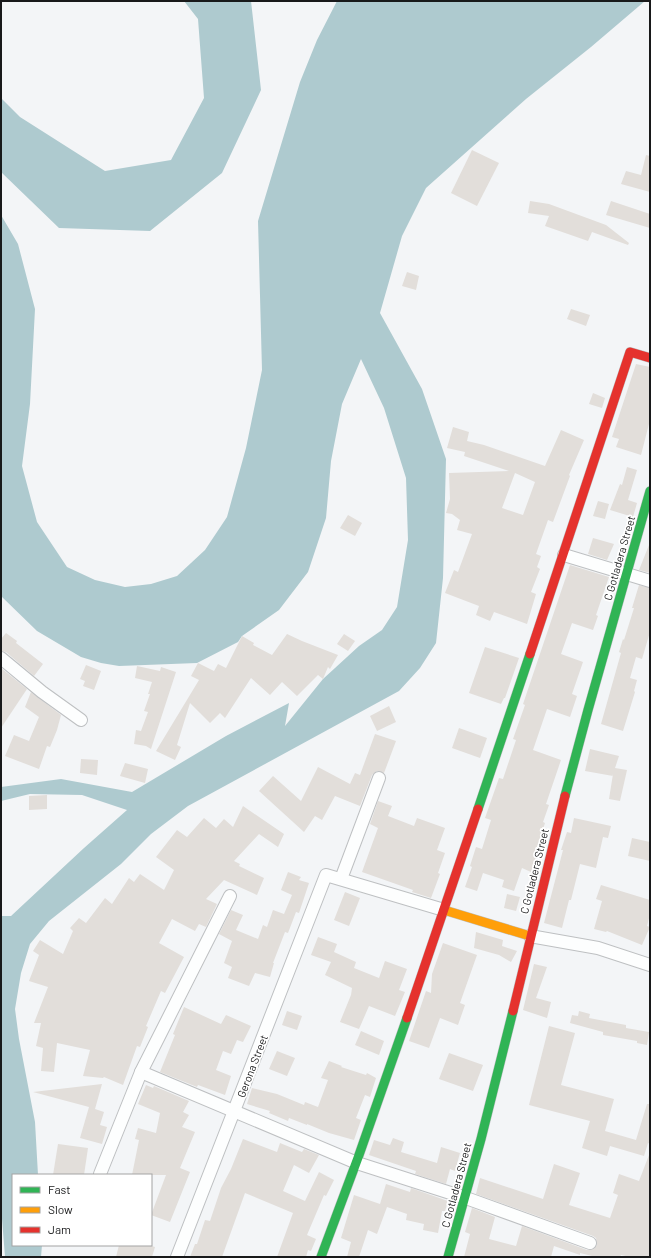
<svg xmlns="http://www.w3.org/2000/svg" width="651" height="1258" viewBox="0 0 651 1258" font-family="Barlow,sans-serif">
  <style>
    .water { fill: #aecacf }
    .building { fill: #e2deda; fill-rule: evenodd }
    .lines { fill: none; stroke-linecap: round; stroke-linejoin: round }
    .street-casing { stroke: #bec0c2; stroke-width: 14 }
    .fast-casing { stroke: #bec0c2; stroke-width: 10 }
    .slow-casing { stroke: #bec0c2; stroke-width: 10 }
    .jam-casing { stroke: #bec0c2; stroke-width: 10 }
    .street { stroke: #fdfefe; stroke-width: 12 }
    .fast { stroke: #30b455; stroke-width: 9 }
    .slow { stroke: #ff9f0a; stroke-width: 9 }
    .jam { stroke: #e5322d; stroke-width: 9 }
    .labels { text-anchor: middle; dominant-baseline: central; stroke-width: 3.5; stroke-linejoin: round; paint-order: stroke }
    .street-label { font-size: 11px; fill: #18191a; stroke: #fff }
  </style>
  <rect width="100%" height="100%" fill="#f3f5f7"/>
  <!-- water -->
  <g class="water">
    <polygon points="184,1 251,1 261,90 222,173 150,231 59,228 1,172 1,98 20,117 105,171 171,160 204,98 198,19"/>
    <polygon points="337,1 645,1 591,47 526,99 426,188 402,236 380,313 422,389 446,459 443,578 436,643 420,668 399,691 188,806 151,834 121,864 49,921 30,944 21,973 15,1009 19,1039 35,1122 38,1175 13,1175 13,1245 42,1245 41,1257 5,1257 1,1206 1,916 11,916 84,848 127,810 82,795 30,794 1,801 1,787 61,779 132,792 226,736 289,703 285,726 323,679 359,646 382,630 397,607 408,540 406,478 384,408 361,359 342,404 331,461 326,518 308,572 279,610 242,636 238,642 197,663 119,666 101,663 81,657 37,631 1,596 1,215 18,244 35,309 30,404 22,466 37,522 67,567 95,580 125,587 151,584 177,576 205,550 227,517 246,448 262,370 258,221 300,82 317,40"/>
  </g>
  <!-- building -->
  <g class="building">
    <polygon points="472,150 499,163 477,206 451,193"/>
    <polygon points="646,155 650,156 650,192 621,184 626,171 641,175"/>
    <polygon points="530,201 549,204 606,225 629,243 628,245 592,232 588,241 545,226 549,216 528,213"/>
    <polygon points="611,201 650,214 650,228 606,215"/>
    <polygon points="407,272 419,276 416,290 402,286"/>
    <polygon points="571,309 590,315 586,326 567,319"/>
    <polygon points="636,364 650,367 650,420 641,455 616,447 619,439 612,437"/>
    <polygon points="593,393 605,398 602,408 589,404"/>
    <path d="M453 427 469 432 467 441 484 445 545 466 561 430 584 440 569 475 570 476 553 522 548 520 536 554 541 556 537 567 540 569 531 592 536 594 527 624 494 612 490 621 476 615 479 606 445 593 454 570 458 572 472 534 457 530 460 520 452 514 446 513 450 499 449 473 509 471 464 456 465 452 447 448ZM515 473 535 482 523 515 502 508Z"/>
    <polygon points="627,467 637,470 628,500 637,503 633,517 610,510 620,484 622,485"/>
    <polygon points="598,501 609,504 605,519 593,516"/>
    <polygon points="348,515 362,523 355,536 340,528"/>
    <polygon points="593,538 614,544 607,560 588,554"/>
    <polygon points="649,545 650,545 650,573 639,570"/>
    <polygon points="570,565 609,577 596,615 598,616 593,630 572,623 561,654 583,662 572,694 577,696 570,717 547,709 533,750 561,760 546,804 549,805 543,822 545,823 534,856 536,857 531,872 522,868 514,891 502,887 504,880 483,873 477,891 465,887 472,867 470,866 476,847 482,849 491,820 485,818 499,778 503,779 516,740 513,739 525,705 523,704"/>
    <polygon points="639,585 650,588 650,632 642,659 636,657 630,678 637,680 634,691 635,692 623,731 601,724 621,653 619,652 623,639 624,640 634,608 632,608"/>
    <polygon points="6,633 17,641 16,643 43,664 34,676 6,652 1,651 1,639"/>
    <polygon points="287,634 302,641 338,655 330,669 328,667 323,679 318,675 297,696 282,682 270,695 251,678 225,718 220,713 210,723 190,703 177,745 181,747 175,760 156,751 199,680 191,676 198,663 214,671 218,664 226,668 242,636 254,643 253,645 272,655"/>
    <polygon points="344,634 355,641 348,651 337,644"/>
    <polygon points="485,647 519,658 505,698 504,698 501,704 469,693"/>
    <polygon points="86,665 101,671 94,690 83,686 85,681 80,679"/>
    <polygon points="137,666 160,671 161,667 176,672 151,749 146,746 134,744 136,730 141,731 148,712 144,711 150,694 148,694 152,682 135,678"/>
    <polygon points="1,668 27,689 1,728"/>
    <polygon points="31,692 61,715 57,730 50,747 47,746 39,769 5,756 14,735 29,741 39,717 25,707"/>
    <polygon points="389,706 396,722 377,731 370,716"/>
    <polygon points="459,728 487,738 480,758 452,748"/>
    <polygon points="375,734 396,741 384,773 377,771 372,775 360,806 335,796 322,820 315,816 304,832 259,791 273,776 301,801 318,767 350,784 355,773 360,775"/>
    <polygon points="590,749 619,756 615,768 627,770 620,801 609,799 613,774 613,776 585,771"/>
    <polygon points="81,759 98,760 97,775 80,773"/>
    <polygon points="125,763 148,769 145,783 120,776"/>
    <polygon points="47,795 47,809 29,810 29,796"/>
    <polygon points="378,801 392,806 388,816 414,826 417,818 445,828 437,850 445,853 438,873 440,874 431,898 412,892 413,890 362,872 378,828 370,824"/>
    <polygon points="243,806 284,834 278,847 259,834 234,861 240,864 239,866 264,878 257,895 224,880 206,899 217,904 206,927 199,924 195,931 172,919 159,943 184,957 165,993 161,991 146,1026 148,1027 140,1047 137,1046 123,1085 104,1077 103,1078 83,1076 90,1050 57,1043 54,1072 41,1071 43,1048 36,1046 41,1023 34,1023 48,987 29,981 39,955 33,951 40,940 63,954 73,931 70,928 79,918 86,923 105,898 112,904 129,878 134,882 140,874 164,890 174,870 156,857 177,830 187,837 204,818 216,828 224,819 233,827"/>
    <polygon points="574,818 611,826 608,838 603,837 596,868 580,864 571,900 569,900 562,928 544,923 563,850 561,850 567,832 571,833"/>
    <polygon points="632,838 650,842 650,861 628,856"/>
    <polygon points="288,872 301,877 299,880 309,883 299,913 296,912 288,933 285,932 273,963 274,963 270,977 255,973 249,986 228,978 232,967 224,963 232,941 219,934 231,910 243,915 236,930 258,939 263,925 267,927 273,910 284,914 292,895 281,890"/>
    <polygon points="601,885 650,900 650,914 647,926 650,927 642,945 607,931 606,932 594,929 602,901 596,899"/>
    <polygon points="345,892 360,898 349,926 334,920"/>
    <polygon points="507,894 520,897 516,911 504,908"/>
    <polygon points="476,932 503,940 502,946 517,951 511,962 499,955 474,948"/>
    <polygon points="318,937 337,944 334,952 356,962 354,968 379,978 385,961 407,969 399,990 405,992 395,1016 369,1006 359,1029 340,1022 351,995 352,988 325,975 331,962 311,955"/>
    <polygon points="443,943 477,955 460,1003 465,1005 458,1025 440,1018 429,1048 409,1041 426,991 431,993 432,974"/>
    <polygon points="534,964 547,967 536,998 551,1002 547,1018 523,1010"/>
    <polygon points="184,1007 221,1024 226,1015 251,1026 243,1042 237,1040 231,1054 223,1051 216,1070 231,1076 225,1095 198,1085 197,1087 160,1072 175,1035 173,1034"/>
    <polygon points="287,1011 302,1016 297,1030 282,1025"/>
    <polygon points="579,1011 590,1014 589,1018 626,1025 626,1028 649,1032 647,1045 637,1043 637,1041 603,1035 603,1032 570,1023 572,1015 578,1016"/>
    <polygon points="549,1026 575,1033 561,1085 614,1099 605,1131 636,1140 647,1104 650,1104 650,1144 648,1143 644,1156 610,1146 607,1156 582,1148 590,1121 529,1105"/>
    <polygon points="361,1031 384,1041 379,1055 355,1045"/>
    <polygon points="277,1051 295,1058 287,1076 269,1069"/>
    <polygon points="449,1053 483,1065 473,1091 439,1079"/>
    <polygon points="329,1061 342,1066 341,1067 366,1075 367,1073 376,1078 370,1097 365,1095 356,1118 361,1120 354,1140 329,1133 307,1124 307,1125 289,1118 288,1121 269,1113 270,1111 247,1104 252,1088 277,1094 304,1105 305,1102 318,1107 328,1080 321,1078"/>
    <polygon points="102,1084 95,1109 104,1112 100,1125 107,1127 102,1144 80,1138 89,1107 33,1092"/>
    <polygon points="146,1085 153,1088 154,1086 189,1101 183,1112 189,1115 182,1127 195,1132 180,1168 190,1172 170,1222 151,1215 166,1175 132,1175 139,1140 135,1139 138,1128 156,1133 160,1113 138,1104"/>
    <polygon points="393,1138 404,1142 401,1152 437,1163 441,1147 460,1153 455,1171 450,1169 446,1184 415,1174 416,1171 369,1155 374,1140 390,1145"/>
    <polygon points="243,1139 277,1152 280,1143 302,1152 304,1149 319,1155 309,1173 294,1165 283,1191 305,1201 319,1172 334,1180 326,1196 324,1195 307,1235 316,1239 311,1251 308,1250 306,1257 277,1257 293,1213 245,1193 222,1257 190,1257 195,1244 197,1244 205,1220 210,1221 221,1188 231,1169"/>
    <polygon points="58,1144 88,1148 84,1175 53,1175"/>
    <polygon points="649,1155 650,1155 650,1257 630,1257 621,1255 620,1257 596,1257 580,1253 580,1255 554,1246 551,1257 464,1257 470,1234 465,1232 472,1208 495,1217 489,1239 516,1246 522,1226 587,1250 594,1249 597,1245 596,1238 593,1236 476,1194 480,1178 543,1199 554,1164 580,1173 569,1205 610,1218 618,1195 613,1193 619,1174 639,1181"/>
    <polygon points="386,1184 410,1192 411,1188 448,1201 445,1211 442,1211 438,1233 423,1230 424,1224 406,1220 407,1214 387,1207 377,1234 368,1230 359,1257 347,1257 351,1242 341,1238 354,1195 380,1204"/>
    <polygon points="119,1245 148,1245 155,1247 152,1257 116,1257"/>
  </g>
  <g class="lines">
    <!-- street casing -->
    <g class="street-casing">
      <g id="street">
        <polyline points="564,555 650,581"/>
        <polyline points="1,658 42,692 81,720"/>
        <polyline points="341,879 379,778"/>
        <polyline points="530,936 598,948 650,965"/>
        <polyline points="141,1072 357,1163 466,1198 590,1243"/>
        <polyline points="100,1174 141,1072 230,896"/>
        <polyline points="177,1257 326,875 444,910"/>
      </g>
    </g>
    <!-- fast casing -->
    <g class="fast-casing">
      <g id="fast">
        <polyline points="565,796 588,710 650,491"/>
        <polyline points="478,809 530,654"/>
        <polyline points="321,1257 359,1155 407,1018"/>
        <polyline points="448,1257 481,1139 513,1011"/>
      </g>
    </g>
    <!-- slow casing -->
    <g class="slow-casing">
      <polyline id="slow" points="444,910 530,936"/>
    </g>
    <!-- jam casing -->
    <g class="jam-casing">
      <g id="jam">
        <polyline points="530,654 630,352 650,358"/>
        <polyline points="513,1011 565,796"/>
        <polyline points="407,1018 478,809"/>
      </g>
    </g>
    <!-- street -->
    <use href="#street" class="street"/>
    <!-- fast -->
    <use href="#fast" class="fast"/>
    <!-- slow -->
    <use href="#slow" class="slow"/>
    <!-- jam -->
    <use href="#jam" class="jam"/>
  </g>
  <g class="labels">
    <!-- street labels -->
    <g class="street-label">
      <text transform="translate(619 558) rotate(-74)">C Gotladera Street</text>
      <text transform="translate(534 871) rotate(-76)">C Gotladera Street</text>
      <text transform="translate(252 1066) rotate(-69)">Gerona Street</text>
      <text transform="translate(456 1185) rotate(-75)">C Gotladera Street</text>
    </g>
  </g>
  <!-- border -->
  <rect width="651" height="1258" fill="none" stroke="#18191a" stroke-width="4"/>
  <!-- legend -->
  <rect x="12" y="1174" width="140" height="72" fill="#ffffff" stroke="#a3a3a3"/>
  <rect x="20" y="1187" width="20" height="6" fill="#30b455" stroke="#a3a3a3"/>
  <text x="48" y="1194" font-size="12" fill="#18191a">Fast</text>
  <rect x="20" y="1207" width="20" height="6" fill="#ff9f0a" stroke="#a3a3a3"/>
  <text x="48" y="1214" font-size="12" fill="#18191a">Slow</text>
  <rect x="20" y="1227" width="20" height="6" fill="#e5322d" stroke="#a3a3a3"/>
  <text x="48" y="1234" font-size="12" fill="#18191a">Jam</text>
</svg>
